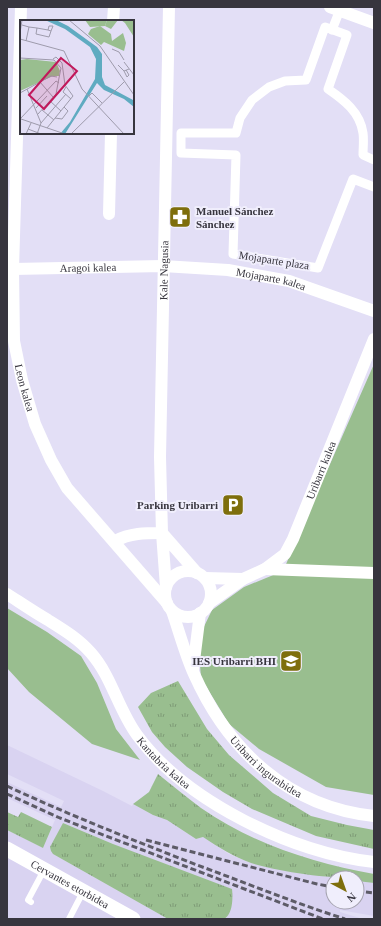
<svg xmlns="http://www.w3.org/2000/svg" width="381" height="926" viewBox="0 0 381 926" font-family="Georgia,serif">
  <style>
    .built { fill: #d9d3f1 }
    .grass { fill: url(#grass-tufts) }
    .park { fill: #99be8f }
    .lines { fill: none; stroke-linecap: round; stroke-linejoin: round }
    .service { stroke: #fff; stroke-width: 6 }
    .pedestrian { stroke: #fff; stroke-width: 9 }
    .minor { stroke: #fff; stroke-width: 12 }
    .tertiary { stroke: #fff; stroke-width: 15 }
    .rail { stroke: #5d5b67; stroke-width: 3; stroke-dasharray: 6 3; stroke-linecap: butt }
    .labels { text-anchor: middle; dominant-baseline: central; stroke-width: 4; stroke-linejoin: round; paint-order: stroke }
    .poi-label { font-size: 11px; font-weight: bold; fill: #37353e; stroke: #f0eefc; text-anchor: end }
    .street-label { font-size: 11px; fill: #37353e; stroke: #f0eefc }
    .inset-road { fill: none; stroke: #9e9bac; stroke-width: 1 }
    .view { fill: #c2185b; fill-opacity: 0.15; stroke: #c2185b; stroke-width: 2 }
    .inset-edge { fill: none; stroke: #37353e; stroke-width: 2 }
  </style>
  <defs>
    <pattern id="grass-tufts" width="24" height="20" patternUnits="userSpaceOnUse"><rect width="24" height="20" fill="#99be8f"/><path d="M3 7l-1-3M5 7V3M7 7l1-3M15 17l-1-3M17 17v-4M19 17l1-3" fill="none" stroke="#7e9b76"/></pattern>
  </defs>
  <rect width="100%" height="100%" fill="#e3dff6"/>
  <!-- built -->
  <polygon class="built" points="7,745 103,791 132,806 133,804 153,815 167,820 196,839 203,837 229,854 251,863 288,871 338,878 333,878 333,902 357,902 357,881 374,883 374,916 340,910 340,912 363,919 224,919 227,918 113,844 63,823 53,854 168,919 7,919 7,830 43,848 55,820 7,798 7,782 61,807 64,801 7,774"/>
  <!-- grass -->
  <g class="grass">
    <polygon points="178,681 207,729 229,755 273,793 311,816 347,825 374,830 374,849 316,836 252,809 223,792 187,767 165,747 152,732 138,707 151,693"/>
    <path d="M158 774C172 785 186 797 201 808 253 844 313 863 374 874V883L357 881V878C326 878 281 872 251 863 234 857 218 847 203 837L196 839 167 820 153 815 133 804 149 792Z"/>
    <polygon points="7,812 18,817 21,812 52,827 43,848 7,830"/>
    <path d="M63 823 113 844 232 889C233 898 233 914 224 919H168L53 854 51 851 50 847Z"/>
  </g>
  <!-- park -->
  <g class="park">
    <polygon points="374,364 374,795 326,787 259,749 229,724 201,678 198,639 212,610 244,587 283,571"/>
    <polygon points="7,608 47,632 81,656 97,683 116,729 140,760 92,744 29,692 7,668"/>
  </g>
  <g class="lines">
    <!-- service -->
    <g class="service">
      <polyline points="31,902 28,900 44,870"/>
      <polyline points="69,919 83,892"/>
    </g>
    <!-- pedestrian -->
    <g class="pedestrian">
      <polyline points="332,30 341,7"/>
      <path d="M374 160 363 155C363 148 364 140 363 133 360 112 344 100 328 89L347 35 325 27 306 80 285 81 269 87 252 100 240 118 236 133H181V153L236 155 233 254 318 268 353 179 374 187"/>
    </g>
    <!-- minor -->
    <g class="minor">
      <path id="s1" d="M21 7 13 269 14 341 22 380 35 424 51 460 67 488 167 603"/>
      <polyline points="330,7 374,23"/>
      <polyline points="113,21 114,7"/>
      <polyline points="109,214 111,133"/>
      <path id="s2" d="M13 269 163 266 228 270 289 281 374 311"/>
      <path id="s3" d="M115 541C130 533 145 533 162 533L160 457 169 7"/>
      <polyline points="265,569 374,573"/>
      <circle cx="188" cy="594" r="23"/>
      <polyline points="205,578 243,579"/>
      <polyline points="166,587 162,533 197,573"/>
      <path id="s4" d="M7 594C21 603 34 612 48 620 64 630 79 639 91 653 112 677 118 709 137 735 185 801 294 854 374 862"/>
      <path id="s5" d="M209 603 243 579 265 569 285 554 293 539 374 339"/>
      <path id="s6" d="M172 611C179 631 185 654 194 674 228 750 288 807 374 816"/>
      <polyline points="193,669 200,613"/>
    </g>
    <!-- tertiary -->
    <path class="tertiary" id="s7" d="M7 849 133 919"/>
    <!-- rail -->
    <g class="rail">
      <path d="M7 786C69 815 133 840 197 865 246 883 295 903 345 919"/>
      <polyline points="7,794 60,818 93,831 323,919"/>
      <polyline points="146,840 317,884 333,887"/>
      <polyline points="357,891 374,893"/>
    </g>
  </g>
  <!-- icons -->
  <defs>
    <g id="pharmacy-square" transform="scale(1.15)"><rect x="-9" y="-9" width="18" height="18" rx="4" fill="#7e6e0c" stroke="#f0eefc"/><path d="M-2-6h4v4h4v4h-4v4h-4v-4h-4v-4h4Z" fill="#fff"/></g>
    <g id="parking-square" transform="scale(1.15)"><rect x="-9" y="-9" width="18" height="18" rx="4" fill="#7e6e0c" stroke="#f0eefc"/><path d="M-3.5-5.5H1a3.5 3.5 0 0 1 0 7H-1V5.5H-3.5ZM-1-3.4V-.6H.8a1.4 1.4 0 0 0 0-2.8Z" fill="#fff"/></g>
    <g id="school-square" transform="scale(1.15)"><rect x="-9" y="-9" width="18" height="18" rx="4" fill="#7e6e0c" stroke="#f0eefc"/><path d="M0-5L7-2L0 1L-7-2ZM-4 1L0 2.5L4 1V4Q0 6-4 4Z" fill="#fff"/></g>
  </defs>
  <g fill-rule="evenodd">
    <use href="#pharmacy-square" x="180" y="217"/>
    <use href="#parking-square" x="233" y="505"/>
    <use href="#school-square" x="291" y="661"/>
  </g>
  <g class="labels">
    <!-- poi labels -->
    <g class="poi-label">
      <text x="196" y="211" text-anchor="start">Manuel Sánchez<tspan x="196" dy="13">Sánchez</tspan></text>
      <text x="218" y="505">Parking Uribarri</text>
      <text x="276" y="661">IES Uribarri BHI</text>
    </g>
    <!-- street labels -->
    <g class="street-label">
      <text transform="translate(274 260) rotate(9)">Mojaparte plaza</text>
      <text stroke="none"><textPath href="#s2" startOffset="75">Aragoi kalea</textPath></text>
      <text stroke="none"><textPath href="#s3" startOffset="311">Kale Nagusia</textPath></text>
      <text stroke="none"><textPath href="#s2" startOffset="259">Mojaparte kalea</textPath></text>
      <text stroke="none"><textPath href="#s1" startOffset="382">Leon kalea</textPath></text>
      <text stroke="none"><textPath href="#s5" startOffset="182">Uribarri kalea</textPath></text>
      <text stroke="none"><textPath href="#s4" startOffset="236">Kantabria kalea</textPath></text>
      <text stroke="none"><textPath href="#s6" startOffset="186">Uribarri ingurabidea</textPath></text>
      <text stroke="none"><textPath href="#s7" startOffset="72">Cervantes etorbidea</textPath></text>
    </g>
  </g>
  <!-- overview -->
  <g transform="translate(20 20)">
    <rect width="114" height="114" fill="#e3dff6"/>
    <path d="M87 0H98L91 9 85 6ZM101 0H114V17L105 3ZM80 6 91 14 92 21 103 13 106 23 104 31 84 22 81 25 68 14 71 9Z" fill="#99be8f"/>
    <path d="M65 0H87L85 6 70 7Z" fill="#99be8f"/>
    <path d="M7 39 36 42 40 51 39 56H33L0 71V40Z" fill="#99be8f"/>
    <path d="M25 0H36L48 6 77 27 82 34V57L85 65 113 80 114 87 104 79 84 70 77 63 45 114H40L50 102 75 59 76 39 70 27 45 9Z" fill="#5fabc1"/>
    <path class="inset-road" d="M49 0 80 26 114 75M2 5 9 7 17 8 28 10 31 11 33 6H29L28 10M17 8 16 14 29 17 31 11M0 13 2 0M0 19 44 31 62 69 104 114M6 21 9 7M92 29 99 32 104 40M0 38 34 40 41 48 39 58M104 42 114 55M98 45 104 51 109 49M104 51 107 57 109 55 106 50M20 62 33 77M46 67 43 72 51 79M7 69 21 103M0 73 31 56 37 57M69 76 72 73 82 83M30 81 41 91M16 88 27 76M22 90 34 100M18 94 36 74 39 58M35 98 42 99 48 91 44 87M0 99 36 61 39 63M1 99 45 114M27 108 53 76 45 65 42 43 36 37 33 39M8 109 21 114M6 114 11 103M17 114 21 103 46 74M51 114 104 62"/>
    <path class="view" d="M41 38 57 51 24 89 9 75Z"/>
    <rect width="114" height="114" class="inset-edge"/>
  </g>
  <!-- border -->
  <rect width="381" height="926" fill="none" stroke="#37353e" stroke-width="16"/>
  <!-- north arrow -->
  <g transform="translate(345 890) rotate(139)"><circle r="19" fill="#f0eefc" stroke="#a6a4b0"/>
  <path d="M0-3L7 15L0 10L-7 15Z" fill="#7e6e0c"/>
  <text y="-6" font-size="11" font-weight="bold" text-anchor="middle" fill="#37353e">N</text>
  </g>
</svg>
